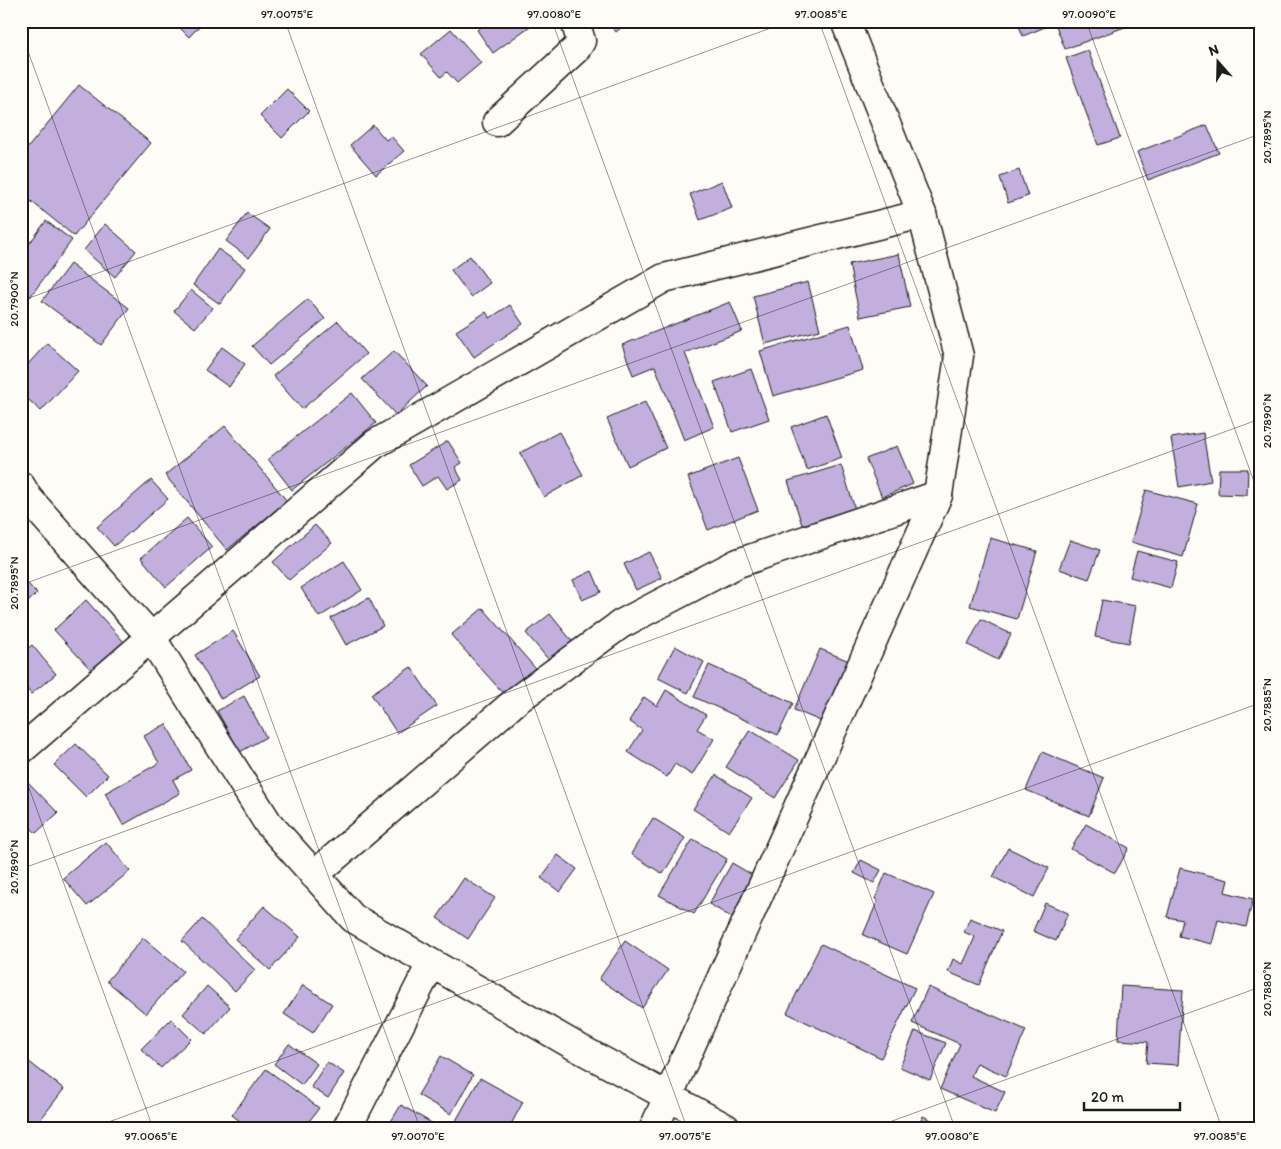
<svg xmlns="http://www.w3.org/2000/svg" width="1281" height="1149" viewBox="0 0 1281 1149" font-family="Itim,sans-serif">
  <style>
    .building { fill: #c2afde; stroke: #1c1c1c }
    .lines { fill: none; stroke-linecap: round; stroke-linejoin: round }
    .minor-casing { stroke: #1c1c1c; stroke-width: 31 }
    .minor { stroke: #fdfcf7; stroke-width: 28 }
    .ticks { fill: none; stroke: #1c1c1c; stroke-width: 1; stroke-opacity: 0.45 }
    .neatline { fill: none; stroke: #1c1c1c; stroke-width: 2 }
    .ticks-label { font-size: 12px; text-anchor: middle; fill: #1c1c1c }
  </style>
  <rect width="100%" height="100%" fill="#fdfcf7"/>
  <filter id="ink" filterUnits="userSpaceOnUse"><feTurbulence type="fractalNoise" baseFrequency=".02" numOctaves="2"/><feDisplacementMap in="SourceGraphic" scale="10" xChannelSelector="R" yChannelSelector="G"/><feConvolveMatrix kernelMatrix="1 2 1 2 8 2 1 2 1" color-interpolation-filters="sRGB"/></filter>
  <g filter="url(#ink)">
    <!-- building -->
    <g class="building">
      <polygon points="173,21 204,21 189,37"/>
      <polygon points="489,21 531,21 533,24 493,53 477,30"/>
      <polygon points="607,21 629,21 616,32"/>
      <polygon points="1017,21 1141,21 1065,49 1055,23 1023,36"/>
      <polygon points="1253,21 1260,21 1260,42"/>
      <polygon points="451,29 481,63 457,83 447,72 441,77 421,54"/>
      <polygon points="1088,50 1120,138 1098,145 1066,58"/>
      <polygon points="79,85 151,143 74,236 21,193 21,156"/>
      <polygon points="287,89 309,111 282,138 260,116"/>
      <polygon points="373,125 386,140 391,136 404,151 376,175 350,145"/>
      <polygon points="1207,125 1219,153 1148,180 1137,152"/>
      <polygon points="1019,170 1028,196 1008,203 1000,177"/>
      <polygon points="722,181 732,208 700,220 690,194"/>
      <polygon points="247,213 270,229 249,258 226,241"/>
      <polygon points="46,221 72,240 30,297 21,290 21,255"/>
      <polygon points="105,224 136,251 115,277 84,250"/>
      <polygon points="218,249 245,268 220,304 193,285"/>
      <polygon points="899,254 910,307 860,317 849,264"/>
      <polygon points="470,256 490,283 471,297 451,270"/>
      <polygon points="70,264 129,308 101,345 42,301"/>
      <polygon points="808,282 820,330 765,344 753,296"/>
      <polygon points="191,290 213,308 195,328 174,311"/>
      <polygon points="308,299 325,319 269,365 252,346"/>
      <polygon points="730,302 742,331 685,353 714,427 684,440 655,366 633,375 622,345"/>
      <polygon points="510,305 523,324 474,357 456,331 486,312 490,318"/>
      <polygon points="338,321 366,354 302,409 273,376"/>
      <polygon points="850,325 863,370 773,396 760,351"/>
      <polygon points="47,343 78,371 41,411 21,393 21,372"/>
      <polygon points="222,347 245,364 229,387 205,370"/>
      <polygon points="394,351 427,386 396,415 362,379"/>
      <polygon points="751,369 769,419 732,432 714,382"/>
      <polygon points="352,393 376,423 292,490 268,459"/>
      <polygon points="645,402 666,448 628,466 607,419"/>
      <polygon points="826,414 842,458 807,470 791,427"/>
      <polygon points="225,426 287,501 227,550 165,475"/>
      <polygon points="559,432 583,475 544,497 520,453"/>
      <polygon points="1203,433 1211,481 1179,487 1171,438"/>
      <polygon points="448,441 462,463 455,467 462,480 447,489 438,476 422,486 409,465"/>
      <polygon points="897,446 913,484 882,497 866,459"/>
      <polygon points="738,458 758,510 708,530 688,477"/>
      <polygon points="841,465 855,509 802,525 788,481"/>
      <polygon points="1219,469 1248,469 1247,495 1218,494"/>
      <polygon points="151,480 168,499 114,546 97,527"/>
      <polygon points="1146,490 1198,504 1183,557 1131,542"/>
      <polygon points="187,518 212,547 166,587 141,558"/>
      <polygon points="315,525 332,543 289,580 273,562"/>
      <polygon points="990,538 1037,551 1017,619 970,606"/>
      <polygon points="1070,540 1100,550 1089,579 1059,569"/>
      <polygon points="1137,551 1178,562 1171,588 1130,577"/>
      <polygon points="649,552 662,578 636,590 624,564"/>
      <polygon points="344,561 362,590 319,617 301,588"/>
      <polygon points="592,571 601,592 582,600 573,580"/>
      <polygon points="25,581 37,593 21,609 21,585"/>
      <polygon points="369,598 383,626 346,645 331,618"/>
      <polygon points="86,600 124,642 92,671 54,630"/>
      <polygon points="1102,600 1136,606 1129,643 1095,637"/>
      <polygon points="483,608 535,668 504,694 451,635"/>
      <polygon points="550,614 576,646 553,665 526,633"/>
      <polygon points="981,619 1011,634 998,660 968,645"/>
      <polygon points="233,631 260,676 221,699 195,655"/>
      <polygon points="32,645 56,674 31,694 21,681 21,654"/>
      <polygon points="675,646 704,662 688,693 658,678"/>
      <polygon points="820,649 849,661 823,722 794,710"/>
      <polygon points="1260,652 1260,665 1256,663"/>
      <polygon points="709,665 793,703 778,735 694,697"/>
      <polygon points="411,667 437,706 397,733 371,694"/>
      <polygon points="666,690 706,715 697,729 714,739 692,775 675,764 667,777 628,752 642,730 629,721 644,697 657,706"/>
      <polygon points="244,696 266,737 240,752 217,711"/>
      <polygon points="21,700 27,706 21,711"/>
      <polygon points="166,724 191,770 173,780 180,793 123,825 105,793 159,763 144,736"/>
      <polygon points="750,730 799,760 775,798 726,767"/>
      <polygon points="76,744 108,775 86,797 54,765"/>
      <polygon points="1042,752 1104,778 1089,816 1026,790"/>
      <polygon points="716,775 752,798 729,832 693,809"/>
      <polygon points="27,781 58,813 36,833 21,818 21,786"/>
      <polygon points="653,818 685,838 663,874 631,854"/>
      <polygon points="1086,824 1129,848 1115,873 1071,849"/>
      <polygon points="693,839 727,859 694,914 659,895"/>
      <polygon points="106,842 130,871 87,906 63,878"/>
      <polygon points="1008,848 1049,868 1034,897 993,877"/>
      <polygon points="558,855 577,869 560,892 541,878"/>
      <polygon points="861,860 881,870 874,883 854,873"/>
      <polygon points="732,863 759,879 736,920 709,904"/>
      <polygon points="1180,868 1228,880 1225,892 1253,899 1246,927 1218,920 1212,944 1179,936 1183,920 1167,917"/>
      <polygon points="886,873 934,894 907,954 863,935 878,900 875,899"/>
      <polygon points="464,878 495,898 468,939 437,918"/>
      <polygon points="1045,903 1068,913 1056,941 1033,931"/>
      <polygon points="264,906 300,937 270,970 235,939"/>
      <polygon points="970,918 1002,931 979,985 948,972 953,959 963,964 975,937 964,932"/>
      <polygon points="202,919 255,970 235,991 182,941"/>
      <polygon points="143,938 183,971 146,1014 107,981"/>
      <polygon points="625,941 668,970 642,1008 599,979"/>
      <polygon points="821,944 915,988 881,1058 787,1013"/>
      <polygon points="303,985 332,1004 313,1033 284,1014"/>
      <polygon points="207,986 230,1007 206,1034 183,1014"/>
      <polygon points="1121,986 1183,990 1178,1065 1146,1063 1148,1042 1118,1040"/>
      <polygon points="928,987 1026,1030 1006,1076 977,1063 971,1076 1005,1092 995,1113 940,1089 960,1044 912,1023"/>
      <polygon points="171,1019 191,1039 161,1068 141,1049"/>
      <polygon points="915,1031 946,1043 930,1080 900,1067"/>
      <polygon points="289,1044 317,1064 302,1085 274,1064"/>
      <polygon points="441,1056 473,1075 451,1114 418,1095"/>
      <polygon points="24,1058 64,1089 34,1128 25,1128 21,1125 21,1062"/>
      <polygon points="327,1062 344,1073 328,1098 311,1087"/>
      <polygon points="266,1069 319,1108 304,1128 249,1128 232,1115"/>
      <polygon points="480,1078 523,1102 509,1128 456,1128 453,1126"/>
      <polygon points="401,1105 440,1128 387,1128"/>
      <polygon points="923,1116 947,1128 917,1128"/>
    </g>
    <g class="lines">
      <!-- minor casing -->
      <g class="minor-casing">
        <g id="minor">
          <polyline points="497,122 576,49 581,41 575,21"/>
          <polyline points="21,486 28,498 151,637 268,823 353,918 575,1046 726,1128"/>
          <polyline points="21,750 375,444 664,278 922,214"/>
          <polyline points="314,875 517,700 621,624 738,563 938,495"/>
          <polyline points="347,1128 431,964"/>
          <polyline points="654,1128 938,495 959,356 922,214 845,21"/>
        </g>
      </g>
      <!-- minor -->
      <use href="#minor" class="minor"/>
    </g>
  </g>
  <!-- ticks -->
  <path class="ticks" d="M285 21 687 1128M552 21 955 1128M819 21 1222 1128M1086 21 1260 498M21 32 420 1128M21 301 790 21M21 585 1260 134M21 766 153 1128M21 869 1260 419M92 1128 1260 703M873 1128 1260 987"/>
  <!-- margin -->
  <rect width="1281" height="1149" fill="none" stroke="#fdfcf7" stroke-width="55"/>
  <!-- north arrow -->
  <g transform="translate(1218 62) rotate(340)" stroke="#fdfcf7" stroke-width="4" paint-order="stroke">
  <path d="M0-4L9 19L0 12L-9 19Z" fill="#1c1c1c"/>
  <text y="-8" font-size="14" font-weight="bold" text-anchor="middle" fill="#1c1c1c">N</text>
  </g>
  <!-- scale -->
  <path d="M1084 1102v8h96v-8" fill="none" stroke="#1c1c1c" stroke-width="2.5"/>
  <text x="1091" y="1102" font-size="15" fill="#1c1c1c" stroke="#fdfcf7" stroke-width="4" paint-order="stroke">20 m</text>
  <rect x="28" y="28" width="1226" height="1094" class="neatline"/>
  <g class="ticks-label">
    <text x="287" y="18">97.0075°E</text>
    <text x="554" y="18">97.0080°E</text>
    <text x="821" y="18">97.0085°E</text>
    <text x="1089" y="18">97.0090°E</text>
    <text transform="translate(1267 137) rotate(-90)" y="4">20.7895°N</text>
    <text transform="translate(14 299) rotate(-90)" y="4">20.7900°N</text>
    <text transform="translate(1267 421) rotate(-90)" y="4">20.7890°N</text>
    <text transform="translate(14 583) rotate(-90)" y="4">20.7895°N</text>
    <text transform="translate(1267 705) rotate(-90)" y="4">20.7885°N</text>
    <text transform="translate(14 867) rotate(-90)" y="4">20.7890°N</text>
    <text transform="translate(1267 989) rotate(-90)" y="4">20.7880°N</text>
    <text x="151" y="1140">97.0065°E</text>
    <text x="418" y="1140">97.0070°E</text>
    <text x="685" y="1140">97.0075°E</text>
    <text x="952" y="1140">97.0080°E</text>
    <text x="1220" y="1140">97.0085°E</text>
  </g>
</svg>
